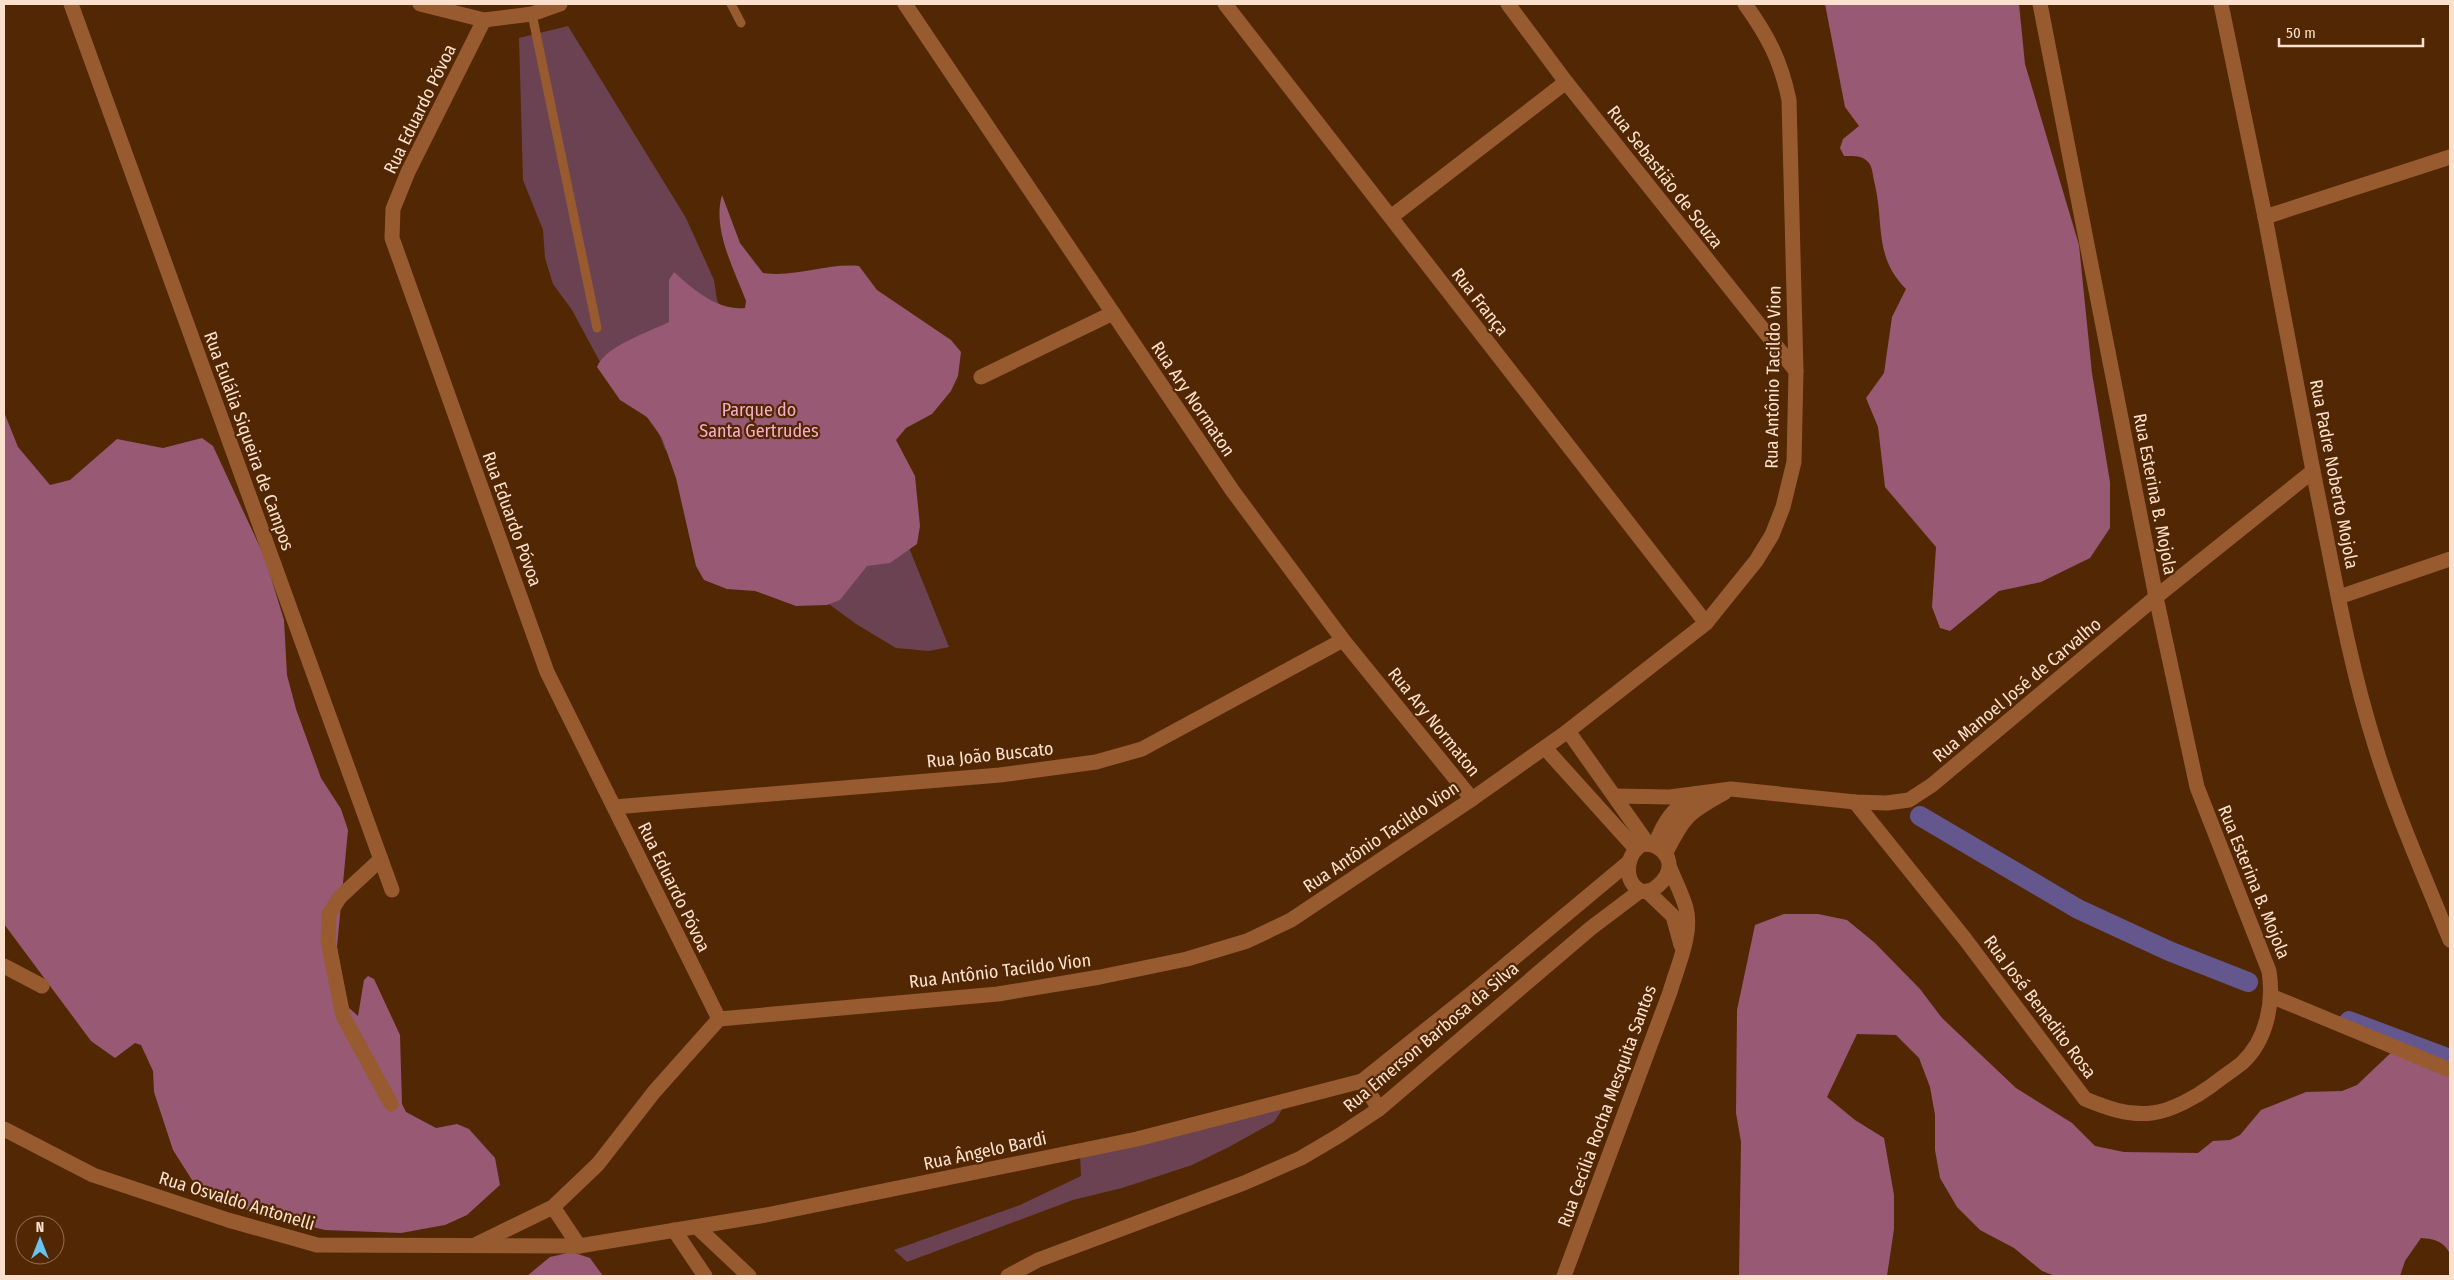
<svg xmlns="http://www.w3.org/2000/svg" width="2454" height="1280" viewBox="0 0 2454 1280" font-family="'Fira Sans Condensed',sans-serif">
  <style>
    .green { fill: #6b4252 }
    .forest { fill: #975973 }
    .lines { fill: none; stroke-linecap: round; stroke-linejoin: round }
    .canal { stroke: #64578e; stroke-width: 20 }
    .service { stroke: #985b30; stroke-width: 9 }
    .minor { stroke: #985b30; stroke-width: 15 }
    .tertiary { stroke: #985b30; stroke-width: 15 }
    .labels { text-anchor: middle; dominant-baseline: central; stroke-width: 4.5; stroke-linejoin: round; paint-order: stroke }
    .street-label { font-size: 18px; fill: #fce0ce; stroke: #522703 }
    .park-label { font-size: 18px; fill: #f7adca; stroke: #522703 }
  </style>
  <rect width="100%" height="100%" fill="#522703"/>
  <!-- green -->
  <g class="green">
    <polygon points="568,26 686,218 714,280 717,300 732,333 858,421 949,647 929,651 896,648 856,624 818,596 682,467 665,449 655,424 632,405 607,375 572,310 553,284 545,258 543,230 523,180 519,38"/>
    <polygon points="1285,1105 1274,1122 1229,1147 1192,1165 1122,1188 1073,1200 907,1262 894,1250 1020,1205 1081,1176 1080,1155"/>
  </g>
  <!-- forest -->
  <g class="forest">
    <path d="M1825 4H2019L2025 64 2079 245 2092 373 2110 482V528L2090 558 2041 582 1999 591 1950 631 1940 628 1932 607 1936 547 1885 487 1878 427 1866 398 1884 373 1892 317 1906 289C1874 257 1884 225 1875 185 1873 179 1873 168 1869 163 1863 155 1853 156 1844 156L1840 148 1843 139 1859 126 1845 107Z"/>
    <path d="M722 195 740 243 763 273C795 278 826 263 859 266L877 290 951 340 961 352 958 376 951 391 932 414 906 428 896 440 915 476 920 526 917 544 890 563 867 566 840 600 827 605 796 606 755 591 727 589 704 580 696 566 676 478 662 438 647 417 620 400 597 367C605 346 649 332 669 322V280L674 272C693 289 717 311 745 308L746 301C734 269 712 229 722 195Z"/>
    <polygon points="4,412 18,447 50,485 70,480 117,439 163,448 202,438 213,446 265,558 284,620 287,675 296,709 321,778 341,809 348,830 337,947 348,1007 358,1016 364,980 368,976 374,979 400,1035 402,1104 406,1112 436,1128 457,1124 469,1129 495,1158 500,1185 467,1215 445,1225 401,1233 325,1230 251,1212 192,1180 173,1150 154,1092 153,1071 141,1045 135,1043 115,1058 91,1041 4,924"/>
    <path d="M1784 914H1818L1847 920 1875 943 1920 989 1942 1018 2016 1088 2072 1123 2095 1146 2124 1152 2198 1153 2213 1141 2230 1140 2240 1135 2261 1110 2306 1092 2342 1091 2357 1085 2399 1045 2416 1047 2450 1067V1254C2444 1241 2434 1239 2421 1238L2405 1261 2400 1276H2055L2042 1271 2014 1248 1980 1230 1957 1207 1940 1178 1935 1150V1115L1930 1087 1919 1058 1896 1035 1857 1034 1827 1097 1855 1120 1884 1138 1894 1195V1229L1887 1276H1739L1741 1142 1736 1113 1737 1010 1755 925Z"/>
    <polygon points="572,1252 590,1258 603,1276 527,1276 550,1257"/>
  </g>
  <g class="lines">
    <!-- canal -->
    <g class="canal">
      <polyline points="1920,816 2078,909 2169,951 2248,982"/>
      <polyline points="2349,1021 2450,1059"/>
    </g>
    <!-- service -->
    <g class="service">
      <polyline points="731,4 741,23"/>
      <polyline points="532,14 597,328"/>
    </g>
    <!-- minor -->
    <g class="minor">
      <polyline points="71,4 392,890"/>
      <polyline points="905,4 1232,490 1343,640 1472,799"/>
      <polyline points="1225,4 1706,623"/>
      <polyline points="1508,4 1566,82 1796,371"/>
      <polyline points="1391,217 1566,82"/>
      <polyline points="2265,217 2450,157"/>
      <polyline points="981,377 1113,313"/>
      <path d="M2313 471C2332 562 2347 656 2375 745 2395 811 2424 875 2450 940"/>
      <polyline points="2339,597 2450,559"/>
      <path d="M1568 731 1706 623 1756 561 1772 535 1783 507 1794 462 1796 371 1789 100C1781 61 1768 36 1745 4"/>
      <path d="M1855 802 1965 939 2085 1099C2107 1108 2128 1116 2152 1113 2171 1111 2196 1097 2211 1086 2221 1078 2232 1071 2242 1063 2267 1040 2274 1002 2269 971L2197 787 2156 597 2040 4"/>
      <polyline points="614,807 1000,775 1096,762 1142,749 1343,640"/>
      <polyline points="381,859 340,897 329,914 328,941 343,1016 391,1104"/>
      <polyline points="1647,891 1673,916 1681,945"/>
      <polyline points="4,966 42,986"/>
      <polyline points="2271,996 2450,1070"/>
      <polyline points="1362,1081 1472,993 1629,862"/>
      <polyline points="4,1129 93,1175 228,1220 317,1245 579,1246 766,1215 1137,1139 1362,1081 1379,1109"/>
      <polyline points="553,1207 579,1246"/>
      <polyline points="698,1228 749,1276"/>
      <polyline points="674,1230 705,1276"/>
      <polyline points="477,1244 553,1207 598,1164 654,1092 719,1019"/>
      <polyline points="1008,1276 1038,1260 1244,1183 1301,1158 1340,1135 1379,1109 1591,928 1640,891"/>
      <path d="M1564 1276 1670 992C1677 967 1693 934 1686 908 1682 894 1675 881 1670 868"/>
    </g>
    <!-- tertiary -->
    <g class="tertiary">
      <polyline points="420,4 484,20 532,14 560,4"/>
      <polyline points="484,20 408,172 393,209 392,238 547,672 719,1019 998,994 1100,977 1187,959 1247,941 1291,920 1472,799 1568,731 1648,844"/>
      <polyline points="1545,748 1636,849"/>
      <polyline points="1615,796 1670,797 1731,789 1855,802 1887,803 1909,800 1932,785 2156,597 2313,471 2265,217 2221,4"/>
      <path d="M1643 844C1656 843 1670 853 1669 867 1669 878 1651 897 1639 890 1622 879 1627 852 1643 844Z"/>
      <path d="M1655 845C1665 819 1672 811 1694 794"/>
      <path d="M1665 854C1685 816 1686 814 1724 793"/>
    </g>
  </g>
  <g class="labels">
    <!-- street labels -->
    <g class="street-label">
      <text transform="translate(420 109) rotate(-64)">Rua Eduardo Póvoa</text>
      <text transform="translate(1665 177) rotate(52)">Rua Sebastião de Souza</text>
      <text transform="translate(1480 302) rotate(52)">Rua França</text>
      <text transform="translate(1773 377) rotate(-89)">Rua Antônio Tacildo Vion</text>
      <text transform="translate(1193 399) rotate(56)">Rua Ary Normaton</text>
      <text transform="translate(249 441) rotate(70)">Rua Eulália Siqueira de Campos</text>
      <text transform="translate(2334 474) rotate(79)">Rua Padre Noberto Mojola</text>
      <text transform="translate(2155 494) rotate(79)">Rua Esterina B. Mojola</text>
      <text transform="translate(512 519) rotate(70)">Rua Eduardo Póvoa</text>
      <text transform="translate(2017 690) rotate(-40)">Rua Manoel José de Carvalho</text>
      <text transform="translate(1434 722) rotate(51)">Rua Ary Normaton</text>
      <text transform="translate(990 755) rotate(-6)">Rua João Buscato</text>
      <text transform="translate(1381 837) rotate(-34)">Rua Antônio Tacildo Vion</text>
      <text transform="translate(2254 882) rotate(68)">Rua Esterina B. Mojola</text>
      <text transform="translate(674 887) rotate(64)">Rua Eduardo Póvoa</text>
      <text transform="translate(1000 971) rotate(-7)">Rua Antônio Tacildo Vion</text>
      <text transform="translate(2040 1007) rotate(53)">Rua José Benedito Rosa</text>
      <text transform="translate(1431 1037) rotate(-40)">Rua Emerson Barbosa da Silva</text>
      <text transform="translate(1607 1106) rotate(-70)">Rua Cecília Rocha Mesquita Santos</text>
      <text transform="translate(985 1151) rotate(-12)">Rua Ângelo Bardi</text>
      <text transform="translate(237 1201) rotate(17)">Rua Osvaldo Antonelli</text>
    </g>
    <!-- park labels -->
    <g class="park-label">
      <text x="759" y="410">Parque do<tspan x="759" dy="21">Santa Gertrudes</tspan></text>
    </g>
  </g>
  <!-- border -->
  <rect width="2454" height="1280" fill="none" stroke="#fce0ce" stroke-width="10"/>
  <!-- north arrow -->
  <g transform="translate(40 1240)"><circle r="24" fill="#522703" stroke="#967154"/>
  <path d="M0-4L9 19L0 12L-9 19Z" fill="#6bc3f2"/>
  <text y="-8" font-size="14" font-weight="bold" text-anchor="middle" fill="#fce0ce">N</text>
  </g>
  <!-- scale -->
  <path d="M2279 38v8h144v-8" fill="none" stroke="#fce0ce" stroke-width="2.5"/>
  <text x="2286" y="38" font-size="15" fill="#fce0ce" stroke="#522703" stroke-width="4" paint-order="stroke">50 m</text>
</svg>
